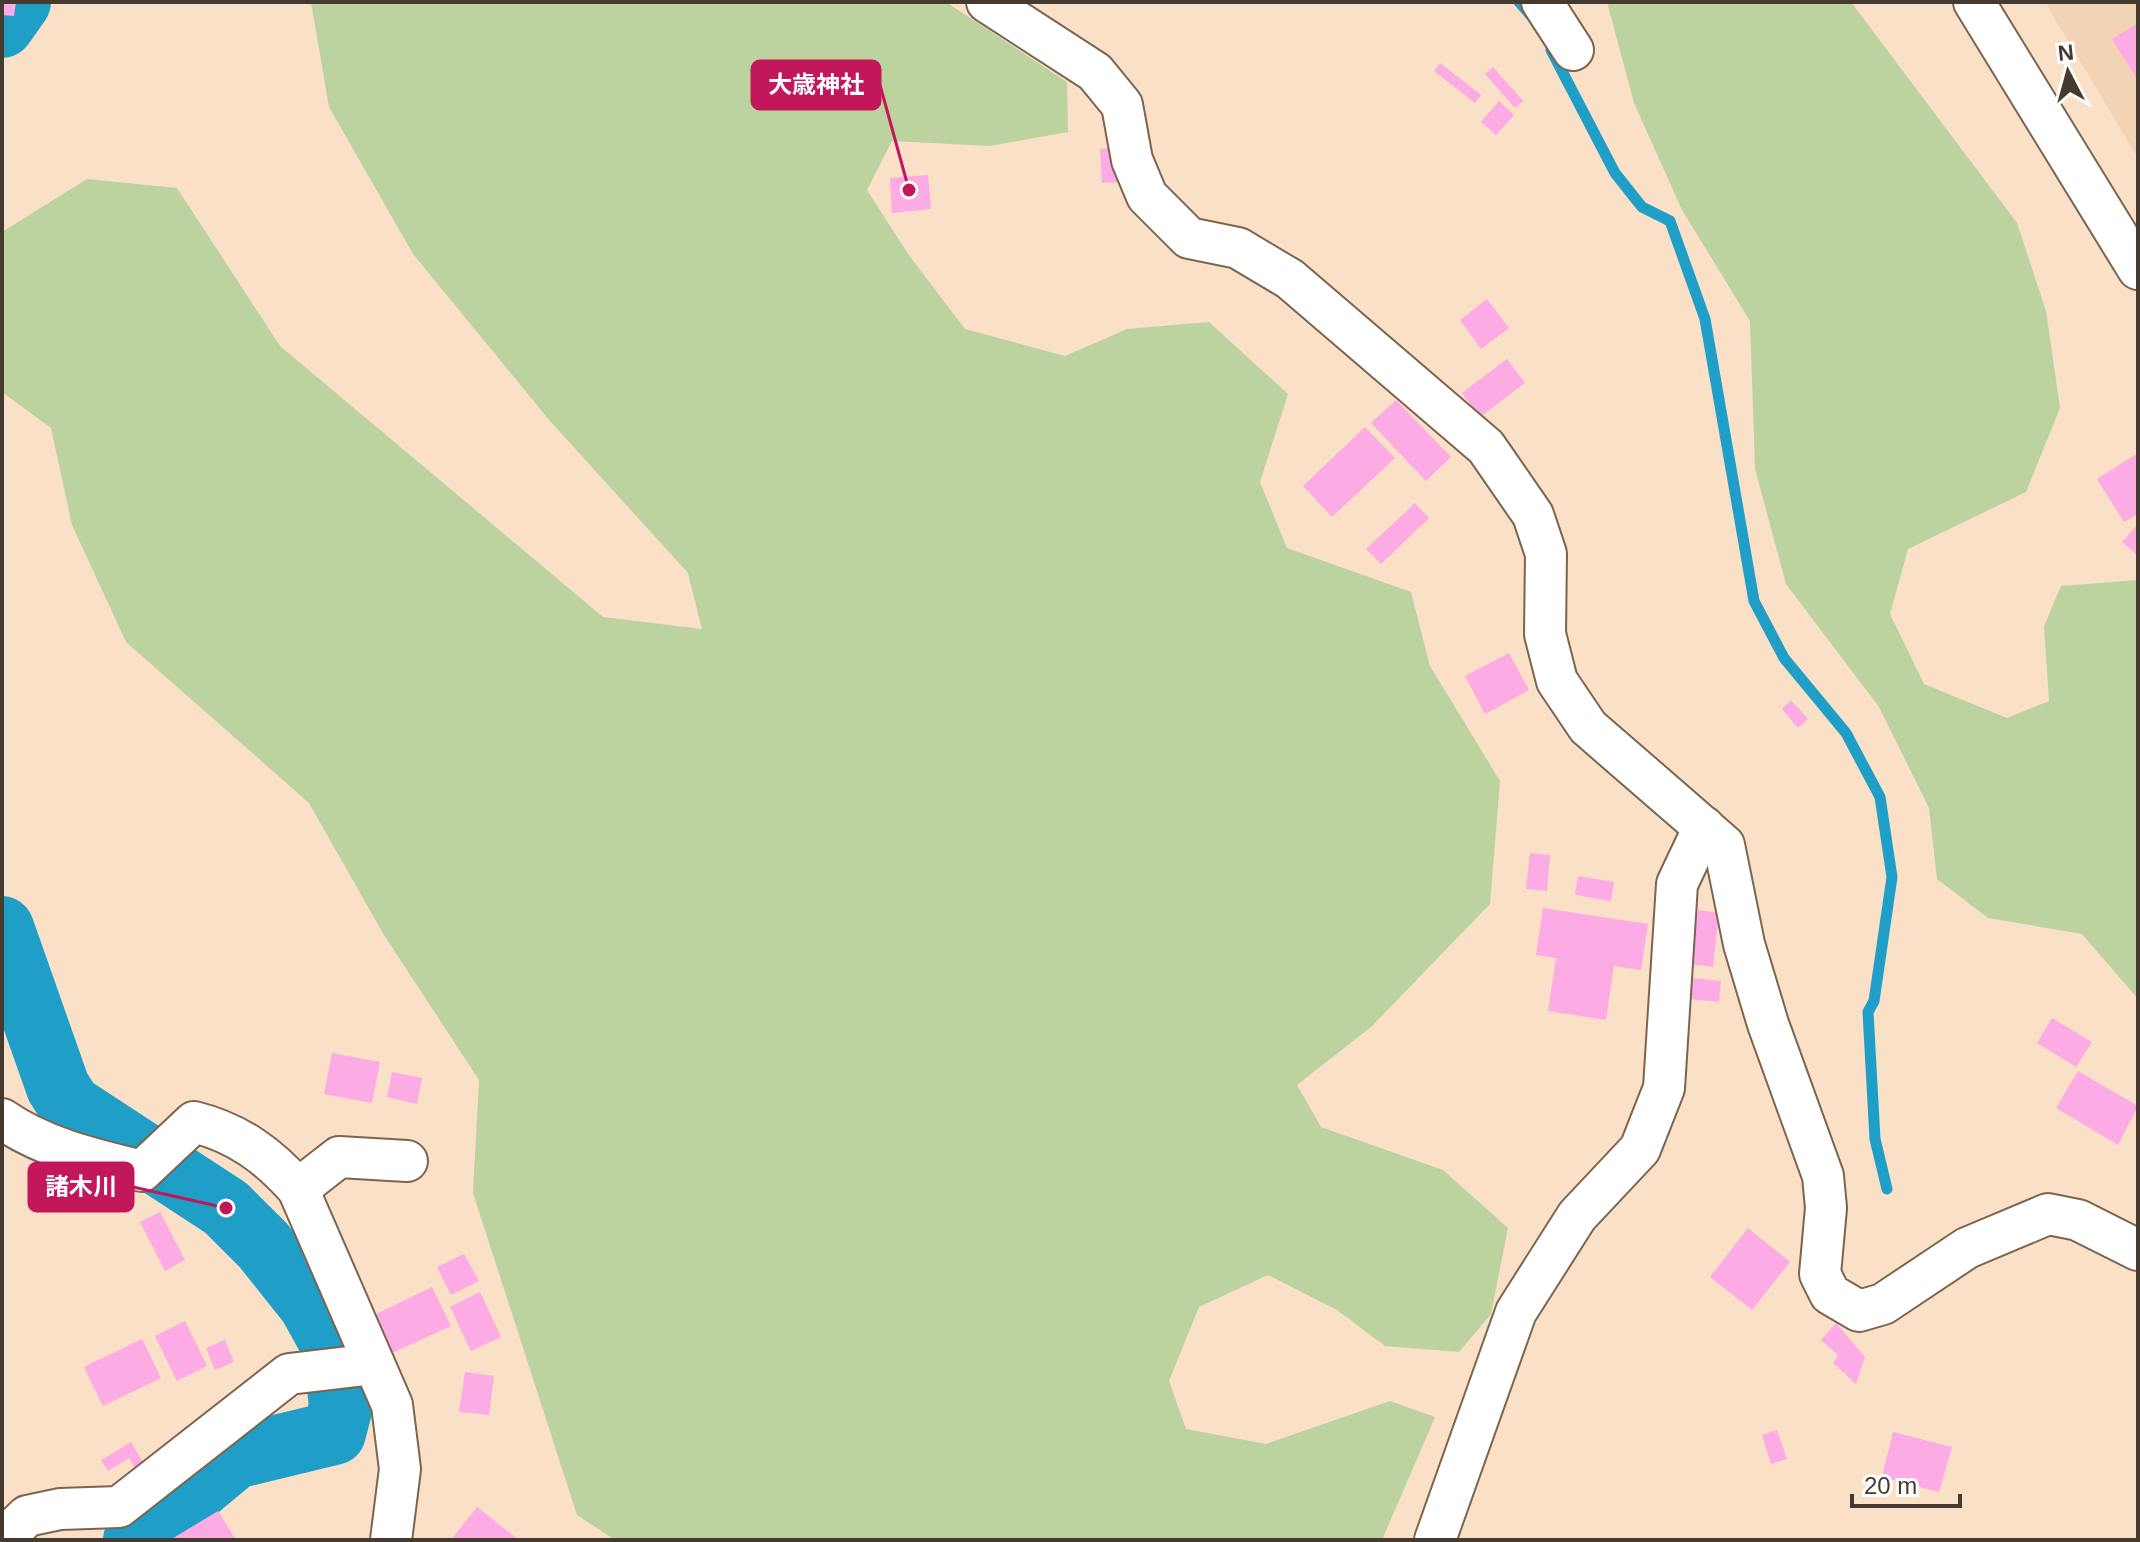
<svg xmlns="http://www.w3.org/2000/svg" width="2140" height="1542" viewBox="0 0 2140 1542" font-family="Helvetica,'Noto Sans JP',sans-serif">
  <style>
    .built { fill: #f2d3b5 }
    .green { fill: #bcd3a0 }
    .lines { fill: none; stroke-linecap: round; stroke-linejoin: round }
    .stream { stroke: #1f9ec8; stroke-width: 11 }
    .river { stroke: #1f9ec8; stroke-width: 64 }
    .building { fill: #fcabe5 }
    .minor-casing { stroke: #7b654f; stroke-width: 44 }
    .minor { stroke: #fff; stroke-width: 40 }
    .leader { fill: none; stroke: #c2185b; stroke-width: 3 }
    .callout-dot { fill: #c2185b; stroke: #fff; stroke-width: 3 }
    .callout { fill: #c2185b; stroke: #c2185b; stroke-width: 3 }
    .callout-label { font-size: 24px; text-anchor: middle; font-weight: bold; fill: #fff }
  </style>
  <rect width="100%" height="100%" fill="#f9e0c7"/>
  <!-- built -->
  <polygon class="built" points="2045,2 2138,2 2138,158"/>
  <!-- green -->
  <g class="green">
    <polygon points="311,2 946,2 1067,82 1068,132 990,146 892,141 867,190 908,254 965,329 1065,356 1127,329 1209,322 1288,394 1260,482 1287,548 1411,592 1430,666 1500,781 1490,904 1371,1027 1297,1085 1321,1127 1443,1170 1508,1228 1491,1314 1459,1352 1385,1346 1337,1310 1268,1275 1199,1307 1169,1381 1186,1429 1266,1444 1390,1401 1435,1417 1382,1540 615,1540 577,1515 473,1193 479,1080 384,935 309,803 126,642 72,525 51,428 2,392 2,232 87,179 177,188 280,346 603,617 702,629 688,573 550,421 413,254 329,107"/>
    <polygon points="1607,2 1851,2 2017,223 2046,311 2060,408 2026,492 1908,549 1890,614 1924,684 2007,718 2049,701 2044,626 2061,586 2138,580 2138,999 2082,934 1988,918 1937,879 1929,808 1879,707 1786,584 1755,469 1750,321 1682,210 1634,103"/>
  </g>
  <g class="lines">
    <!-- stream -->
    <g class="stream">
      <polyline points="1519,2 1533,18"/>
      <polyline points="1551,50 1615,173 1642,207 1670,221 1705,319 1754,601 1784,658 1846,733 1880,797 1892,877 1874,1001 1868,1012 1875,1139 1887,1189"/>
    </g>
    <!-- river -->
    <g class="river">
      <polyline points="2,26 19,2"/>
      <polyline points="2,928 58,1087 70,1106 226,1208 263,1245 310,1304 335,1349 341,1406 334,1433 235,1457 135,1540"/>
    </g>
  </g>
  <!-- building -->
  <g class="building">
    <polygon points="2,2 16,2 14,16 2,15"/>
    <polygon points="2138,23 2138,81 2112,39"/>
    <polygon points="1440,63 1481,95 1475,103 1434,71"/>
    <polygon points="1493,67 1523,101 1515,108 1485,74"/>
    <polygon points="1499,101 1514,115 1496,135 1481,122"/>
    <polygon points="1121,147 1123,182 1102,183 1100,149"/>
    <polygon points="928,175 931,209 892,213 890,178"/>
    <polygon points="1487,299 1509,328 1481,349 1460,320"/>
    <polygon points="1507,359 1525,383 1480,417 1462,393"/>
    <polygon points="1396,400 1451,457 1426,481 1371,423"/>
    <polygon points="1365,427 1395,458 1332,517 1303,486"/>
    <polygon points="2138,453 2138,514 2124,522 2097,479"/>
    <polygon points="1415,503 1429,518 1381,564 1366,549"/>
    <polygon points="2138,524 2138,553 2137,555 2122,542"/>
    <polygon points="1509,653 1529,690 1485,714 1465,676"/>
    <polygon points="1791,700 1808,719 1798,728 1782,709"/>
    <polygon points="1530,853 1550,855 1547,891 1526,889"/>
    <polygon points="1578,876 1614,882 1611,901 1575,895"/>
    <polygon points="1543,908 1648,924 1641,970 1614,966 1606,1020 1548,1011 1556,958 1536,955"/>
    <polygon points="1698,910 1719,913 1713,967 1690,964"/>
    <polygon points="1692,978 1721,981 1719,1002 1690,999"/>
    <polygon points="2052,1018 2092,1042 2076,1067 2037,1043"/>
    <polygon points="332,1053 380,1062 372,1103 324,1094"/>
    <polygon points="2078,1071 2138,1106 2118,1145 2056,1108"/>
    <polygon points="392,1072 422,1078 417,1104 387,1097"/>
    <polygon points="160,1212 185,1260 165,1271 140,1222"/>
    <polygon points="1748,1228 1790,1262 1752,1310 1710,1277"/>
    <polygon points="464,1254 479,1281 451,1295 437,1267"/>
    <polygon points="432,1287 451,1326 390,1354 372,1316"/>
    <polygon points="480,1292 501,1337 471,1351 450,1307"/>
    <polygon points="185,1321 207,1366 177,1381 155,1336"/>
    <polygon points="1836,1323 1865,1357 1856,1384 1833,1363 1838,1355 1821,1340"/>
    <polygon points="142,1339 161,1378 103,1406 84,1367"/>
    <polygon points="225,1340 234,1362 215,1370 206,1348"/>
    <polygon points="465,1372 494,1376 489,1415 459,1412"/>
    <polygon points="1777,1430 1787,1459 1771,1464 1762,1435"/>
    <polygon points="1893,1432 1952,1447 1939,1492 1882,1477"/>
    <polygon points="131,1442 147,1469 138,1474 129,1458 108,1471 101,1460"/>
    <polygon points="477,1507 519,1540 451,1540"/>
    <polygon points="218,1511 236,1540 170,1540"/>
  </g>
  <g class="lines">
    <!-- minor casing -->
    <g class="minor-casing">
      <g id="minor">
        <polyline points="987,2 1095,72 1122,105 1132,160 1147,196 1189,238 1238,248 1290,279 1486,447 1533,515 1546,554 1545,634 1557,681 1588,727 1724,845 1744,944 1768,1024 1823,1176 1826,1208 1820,1274 1830,1294 1859,1311 1883,1304 1967,1248 2048,1214 2078,1220 2138,1250"/>
        <polyline points="1542,2 1573,50"/>
        <polyline points="1974,2 2138,269"/>
        <path d="M2 1119C44 1148 93 1159 142 1171L194 1122C238 1133 269 1156 298 1189L392 1405 400 1469 391 1540"/>
        <polyline points="298,1189 339,1157 407,1161"/>
        <polyline points="2,1540 27,1516 60,1509 119,1507 289,1374 374,1364"/>
        <polyline points="1435,1540 1516,1312 1577,1216 1640,1149 1664,1088 1677,884 1704,827"/>
      </g>
    </g>
    <!-- minor -->
    <use href="#minor" class="minor"/>
  </g>
  <!-- callouts -->
  <path class="leader" d="M909 190L880 85M226 1208L133 1187"/>
  <g class="callout-dot">
    <circle cx="909" cy="190" r="8"/>
    <circle cx="226" cy="1208" r="8"/>
  </g>
  <g class="callout">
    <rect x="752" y="61" width="128" height="48" rx="8"/>
    <rect x="29" y="1163" width="104" height="48" rx="8"/>
  </g>
  <g class="callout-label">
    <text x="816" y="93">大歳神社</text>
    <text x="81" y="1195">諸木川</text>
  </g>
  <!-- border -->
  <rect width="2140" height="1542" fill="none" stroke="#443a30" stroke-width="8"/>
  <!-- north arrow -->
  <g transform="translate(2068 72) rotate(354)" stroke="#ffffff" stroke-width="6" paint-order="stroke">
  <path d="M0-6L14 30L0 20L-14 30Z" fill="#443a30"/>
  <text y="-12" font-size="22" font-weight="bold" text-anchor="middle" fill="#443a30">N</text>
  </g>
  <!-- scale -->
  <path d="M1852 1494v12h108v-12" fill="none" stroke="#443a30" stroke-width="4"/>
  <text x="1864" y="1494" font-size="24" fill="#443a30" stroke="#ffffff" stroke-width="6" paint-order="stroke">20 m</text>
</svg>
